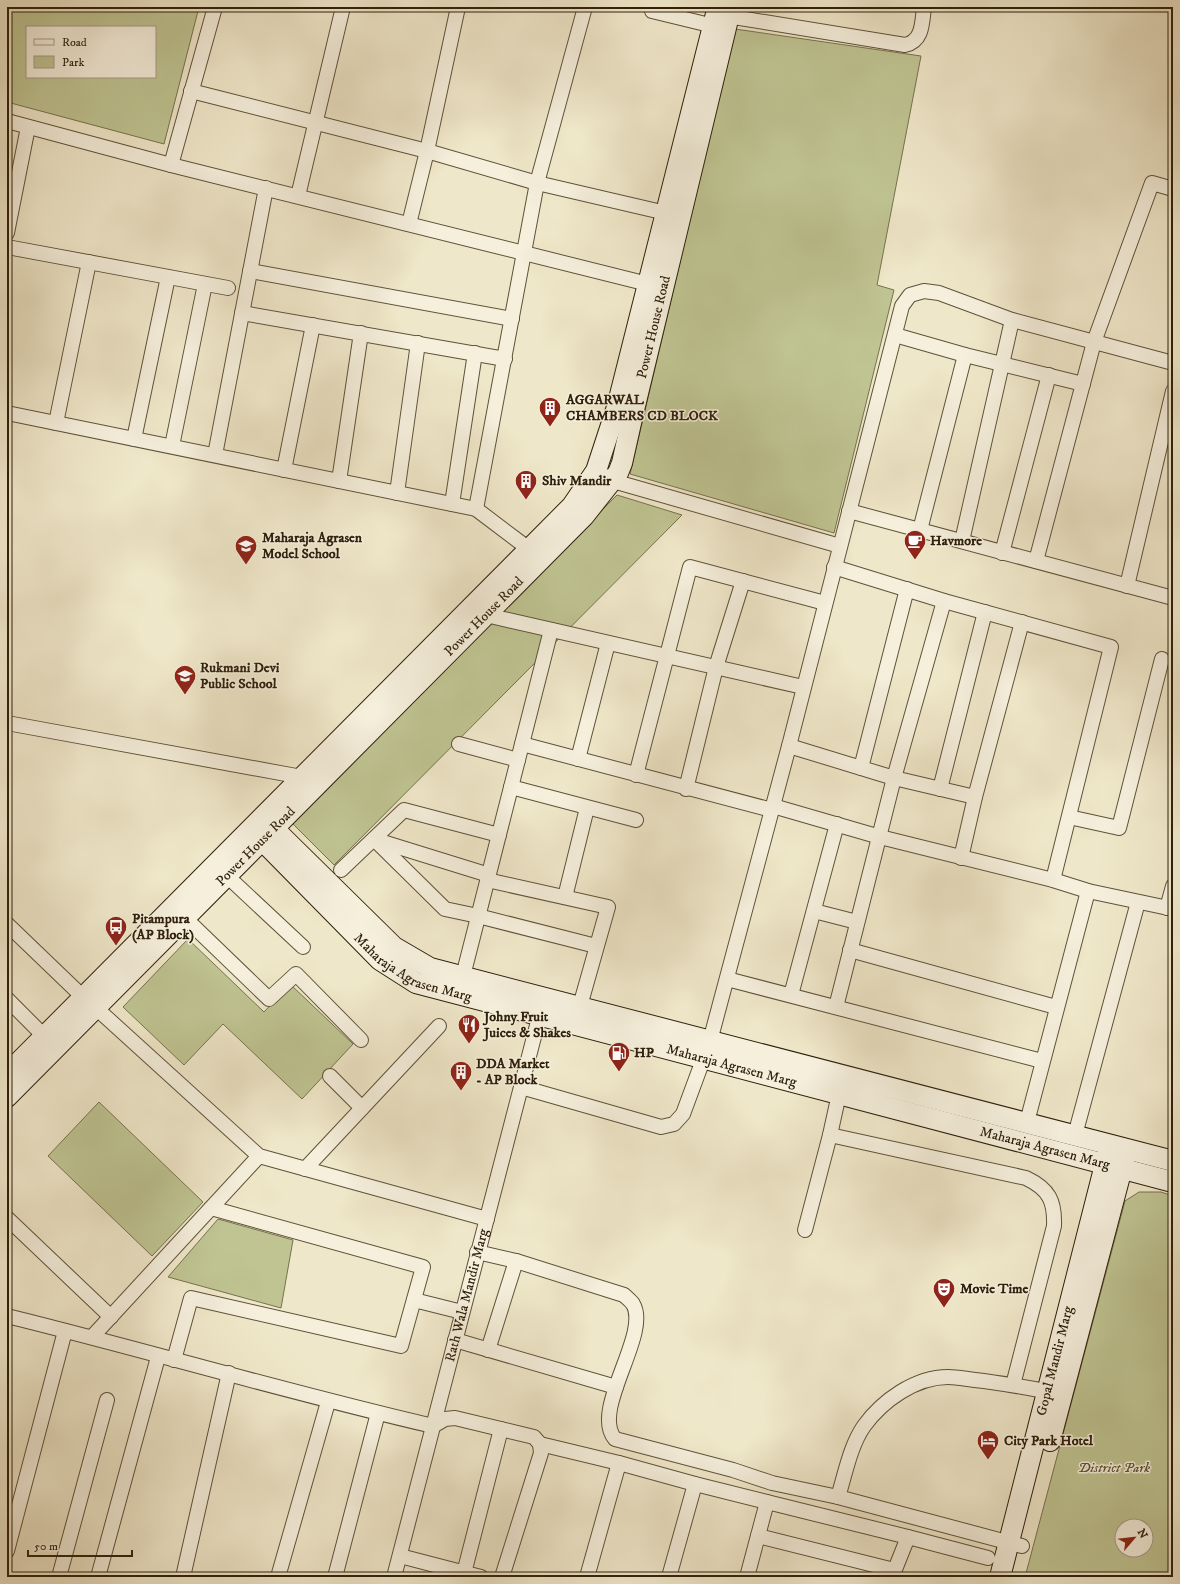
<svg xmlns="http://www.w3.org/2000/svg" width="1180" height="1584" viewBox="0 0 1180 1584" font-family="'IM FELL DW Pica',serif">
  <style>
    .green { fill: #bfc492; stroke: #77724e; fill-rule: evenodd }
    .lines { fill: none; stroke-linecap: round; stroke-linejoin: round }
    .street-casing { stroke: #5f523a; stroke-width: 16 }
    .secondary-casing { stroke: #2f200b; stroke-width: 22 }
    .street { stroke: #f5efdc; stroke-width: 14 }
    .secondary { stroke: #f5efdc; stroke-width: 20 }
    .labels { text-anchor: middle; dominant-baseline: central; stroke-width: 3; stroke-linejoin: round; paint-order: stroke }
    .street-label { font-size: 14px; fill: #2f200b; stroke: #f5efdc }
    .poi-label { font-size: 14px; font-weight: bold; fill: #2f200b; stroke: #f5efdc; text-anchor: start }
    .park-label { font-size: 14px; font-style: italic; fill: #5a5134; stroke: #f5efdc }
  </style>
  <rect width="100%" height="100%" fill="#efe7c9"/>
  <filter id="stains"><feTurbulence type="fractalNoise" baseFrequency=".005" numOctaves="4"/><feColorMatrix values="0 0 0 0 .2 0 0 0 0 .09 0 0 0 0 .02 0 0 0 .5 -.17"/></filter>
  <radialGradient id="worn" r=".72"><stop offset=".6" stop-color="#630" stop-opacity="0"/><stop offset="1" stop-color="#630" stop-opacity=".3"/></radialGradient>
  <!-- green -->
  <g class="green">
    <path d="M7 7H199L164 144 7 102ZM27 27H155V77H27Z"/>
    <polygon points="735,29 921,56 877,285 894,290 834,533 630,474"/>
    <polygon points="617,495 682,515 334,865 293,824"/>
    <polygon points="188,939 264,1012 290,984 353,1044 302,1099 223,1024 184,1065 123,1007"/>
    <polygon points="99,1102 203,1202 152,1256 48,1156"/>
    <path d="M1139 1192H1161L1173 1196V1577H1025L1125 1201ZM1122 1526H1146V1550H1122Z"/>
    <polygon points="218,1219 293,1240 281,1308 168,1277"/>
  </g>
  <g class="lines">
    <!-- street casing -->
    <g class="street-casing">
      <g id="street">
        <polyline points="652,11 722,28"/>
        <path d="M721 15 905 45C923 41 922 23 924 7"/>
        <polyline points="191,91 427,151 537,183 666,213"/>
        <polyline points="7,121 171,165 656,286"/>
        <polyline points="171,165 215,7"/>
        <polyline points="298,196 343,7"/>
        <polyline points="409,224 427,151 458,7"/>
        <polyline points="7,233 28,127"/>
        <polyline points="7,247 228,288"/>
        <polyline points="250,271 512,319"/>
        <polyline points="242,313 505,359"/>
        <polyline points="895,335 965,355 1083,384"/>
        <polyline points="7,413 476,509 529,549"/>
        <polyline points="56,423 89,262"/>
        <polyline points="134,439 168,277"/>
        <polyline points="172,446 205,284"/>
        <polyline points="215,455 266,188"/>
        <polyline points="284,470 313,325"/>
        <polyline points="605,476 613,481 840,546"/>
        <polyline points="339,481 361,333"/>
        <polyline points="397,493 418,343"/>
        <polyline points="452,504 475,353"/>
        <polyline points="476,509 537,183 585,7"/>
        <polyline points="849,511 1173,598"/>
        <polyline points="920,530 965,355"/>
        <polyline points="962,541 1012,320"/>
        <polyline points="1002,553 1049,375"/>
        <polyline points="1036,561 1094,342 1152,183 1173,189"/>
        <polyline points="834,567 944,601 1111,647 1053,880"/>
        <polyline points="1127,586 1173,391"/>
        <polyline points="486,615 803,687"/>
        <polyline points="7,723 302,777 307,781"/>
        <polyline points="459,744 518,760"/>
        <polyline points="522,744 772,810"/>
        <polyline points="789,746 894,778 975,797"/>
        <polyline points="578,759 608,643"/>
        <polyline points="861,768 907,589"/>
        <polyline points="636,775 690,567 825,603"/>
        <polyline points="511,787 636,820"/>
        <polyline points="686,789 716,667 743,581"/>
        <polyline points="940,789 985,612"/>
        <polyline points="773,806 880,837 1053,880 1088,891 1173,909"/>
        <polyline points="1069,817 1119,828 1162,659"/>
        <polyline points="374,839 445,909 478,916 596,946"/>
        <polyline points="376,840 489,875"/>
        <polyline points="961,858 975,797 1022,622"/>
        <polyline points="341,870 404,810 499,835"/>
        <polyline points="227,876 303,947"/>
        <polyline points="487,880 608,907 580,1006"/>
        <polyline points="565,897 587,808"/>
        <polyline points="1167,908 1173,886"/>
        <polyline points="814,911 857,922"/>
        <polyline points="185,918 269,999 296,974 361,1040"/>
        <polyline points="7,924 83,997"/>
        <polyline points="850,950 1056,1007"/>
        <polyline points="463,976 551,630"/>
        <polyline points="727,979 1042,1061"/>
        <polyline points="791,995 837,824"/>
        <polyline points="7,999 44,1036"/>
        <polyline points="836,1007 894,778 944,601"/>
        <polyline points="96,1008 259,1156 487,1219"/>
        <polyline points="330,1076 362,1108"/>
        <polyline points="521,1087 661,1127 674,1124 683,1114 710,1041 789,746 902,306 910,295 924,291 939,293 1012,320 1173,363"/>
        <path d="M839 1094 830 1135 1026 1178C1049 1189 1055 1201 1054 1226L1013 1385"/>
        <polyline points="1027,1122 1088,891"/>
        <polyline points="1075,1135 1138,902"/>
        <polyline points="305,1169 439,1026"/>
        <polyline points="7,1218 111,1317"/>
        <polyline points="805,1230 830,1135"/>
        <path d="M477 1252 516 1261 624 1295C627 1298 631 1301 633 1304 651 1334 590 1410 615 1439L733 1470 772 1483 838 1497 1022 1546"/>
        <polyline points="414,1300 462,1312"/>
        <path d="M7 1316C149 1351 290 1393 433 1426L445 1419 455 1418 534 1437 540 1444 541 1453 502 1577"/>
        <polyline points="92,1337 259,1156"/>
        <polyline points="455,1340 616,1387"/>
        <polyline points="488,1350 516,1261"/>
        <polyline points="174,1360 191,1298 401,1346 423,1267 211,1208"/>
        <polyline points="540,1444 619,1463"/>
        <path d="M838 1497C845 1475 850 1446 864 1426 882 1401 915 1377 948 1377 957 1377 966 1379 975 1380 1002 1383 1029 1388 1056 1393"/>
        <polyline points="758,1536 894,1570"/>
        <polyline points="7,1551 65,1331"/>
        <polyline points="400,1556 481,1577"/>
        <polyline points="59,1577 107,1400"/>
        <polyline points="98,1577 158,1357"/>
        <polyline points="183,1577 229,1373"/>
        <polyline points="278,1577 328,1402"/>
        <polyline points="335,1577 378,1413"/>
        <path id="s1" d="M394 1577 542 1006"/>
        <polyline points="463,1577 501,1429"/>
        <polyline points="587,1577 619,1463 695,1484"/>
        <polyline points="669,1577 695,1484 767,1502"/>
        <polyline points="747,1577 767,1502 908,1537"/>
        <polyline points="892,1577 908,1537 988,1558"/>
      </g>
    </g>
    <!-- secondary casing -->
    <g class="secondary-casing">
      <g id="secondary">
        <polyline points="265,820 394,947 430,968 1173,1161"/>
        <path id="s2" d="M253 831 380 960 416 983 1173 1182"/>
        <polyline points="7,1074 572,506 596,471 617,407 717,10"/>
        <path id="s3" d="M7 1097 584 516 618 473 622 463 633 414 731 7"/>
        <polyline points="1050,1441 1125,1157"/>
        <path id="s4" d="M1000 1577 1108 1153"/>
      </g>
    </g>
    <!-- street -->
    <use href="#street" class="street"/>
    <!-- secondary -->
    <use href="#secondary" class="secondary"/>
  </g>
  <!-- icons -->
  <defs>
    <g id="building-pin" transform="scale(1.15)"><path d="M0 17L-7.5 6A9.5 9.5 0 1 1 7.5 6Z" fill="#8f2418" stroke="#f5efdc"/><path d="M-4-6H4V6H1V3H-1V6H-4ZM-2.5-4.3h1.7v1.8h-1.7ZM.8-4.3h1.7v1.8H.8ZM-2.5-1h1.7V.8h-1.7ZM.8-1h1.7V.8H.8Z" fill="#fff"/></g>
    <g id="cafe-pin" transform="scale(1.15)"><path d="M0 17L-7.5 6A9.5 9.5 0 1 1 7.5 6Z" fill="#8f2418" stroke="#f5efdc"/><path d="M-5.5-4.5H6V0H3Q3 3.5 0 3.5H-2.5Q-5.5 3.5-5.5 0ZM3-3.2v2h1.7v-2ZM-6 4.5H4V6H-6Z" fill="#fff"/></g>
    <g id="school-pin" transform="scale(1.15)"><path d="M0 17L-7.5 6A9.5 9.5 0 1 1 7.5 6Z" fill="#8f2418" stroke="#f5efdc"/><path d="M0-5L7-2L0 1L-7-2ZM-4 1L0 2.5L4 1V4Q0 6-4 4Z" fill="#fff"/></g>
    <g id="bus-pin" transform="scale(1.15)"><path d="M0 17L-7.5 6A9.5 9.5 0 1 1 7.5 6Z" fill="#8f2418" stroke="#f5efdc"/><path d="M-5-6H5V4H4V6H2V4H-2V6H-4V4H-5ZM-3.5-4V0h7V-4ZM-3.5 1.2v1.5H-2V1.2ZM2 1.2v1.5H3.5V1.2Z" fill="#fff"/></g>
    <g id="restaurant-pin" transform="scale(1.15)"><path d="M0 17L-7.5 6A9.5 9.5 0 1 1 7.5 6Z" fill="#8f2418" stroke="#f5efdc"/><path d="M-5-6h1v4h1v-4h1v4h1v-4h1v5L-1.5 .5V6h-2V.5L-5-1ZM5-6V6H3V1.5H1.5Q1.5-4 5-6Z" fill="#fff"/></g>
    <g id="fuel-pin" transform="scale(1.15)"><path d="M0 17L-7.5 6A9.5 9.5 0 1 1 7.5 6Z" fill="#8f2418" stroke="#f5efdc"/><path d="M-5.5-6h7V0h2V4h1.3V-2.5L3-4.5l.8-.8L6-3V5H2.5V1h-1V6h-7ZM-4.2-4.7v3.2H.2V-4.7Z" fill="#fff"/></g>
    <g id="theatre-pin" transform="scale(1.15)"><path d="M0 17L-7.5 6A9.5 9.5 0 1 1 7.5 6Z" fill="#8f2418" stroke="#f5efdc"/><path d="M-5-5.5Q0-4 5-5.5V0Q5 5 0 6Q-5 5-5 0ZM-3.3-2.5H-1v1.5H-3.3ZM1-2.5H3.3v1.5H1ZM-2.8 1Q0 5.5 2.8 1Z" fill="#fff"/></g>
    <g id="hotel-pin" transform="scale(1.15)"><path d="M0 17L-7.5 6A9.5 9.5 0 1 1 7.5 6Z" fill="#8f2418" stroke="#f5efdc"/><path d="M-6-4.5h1.5V1H6V5H4.5V3h-9V5H-6ZM-4 0a1.8 1.8 0 1 1 3.6 0ZM.5 0V-2.5h3Q6-2.5 6 0Z" fill="#fff"/></g>
  </defs>
  <g fill-rule="evenodd">
    <use href="#building-pin" x="550" y="408"/>
    <use href="#building-pin" x="526" y="481"/>
    <use href="#cafe-pin" x="915" y="541"/>
    <use href="#school-pin" x="246" y="546"/>
    <use href="#school-pin" x="185" y="676"/>
    <use href="#bus-pin" x="116" y="927"/>
    <use href="#restaurant-pin" x="469" y="1025"/>
    <use href="#fuel-pin" x="619" y="1053"/>
    <use href="#building-pin" x="461" y="1072"/>
    <use href="#theatre-pin" x="944" y="1289"/>
    <use href="#hotel-pin" x="988" y="1441"/>
  </g>
  <g class="labels">
    <!-- street labels -->
    <g class="street-label">
      <text stroke="none"><textPath href="#s3" startOffset="1024">Power House Road</textPath></text>
      <text stroke="none"><textPath href="#s3" startOffset="677">Power House Road</textPath></text>
      <text stroke="none"><textPath href="#s3" startOffset="353">Power House Road</textPath></text>
      <text stroke="none"><textPath href="#s2" startOffset="214">Maharaja Agrasen Marg</textPath></text>
      <text stroke="none"><textPath href="#s2" startOffset="550">Maharaja Agrasen Marg</textPath></text>
      <text stroke="none"><textPath href="#s2" startOffset="874">Maharaja Agrasen Marg</textPath></text>
      <text stroke="none"><textPath href="#s1" startOffset="291">Rath Wala Mandir Marg</textPath></text>
      <text stroke="none"><textPath href="#s4" startOffset="223">Gopal Mandir Marg</textPath></text>
    </g>
    <!-- poi labels -->
    <g class="poi-label">
      <text x="566" y="400">AGGARWAL<tspan x="566" dy="16">CHAMBERS CD BLOCK</tspan></text>
      <text x="542" y="481">Shiv Mandir</text>
      <text x="262" y="538">Maharaja Agrasen<tspan x="262" dy="16">Model School</tspan></text>
      <text x="930" y="541">Havmore</text>
      <text x="200" y="668">Rukmani Devi<tspan x="200" dy="16">Public School</tspan></text>
      <text x="132" y="919">Pitampura<tspan x="132" dy="16">(AP Block)</tspan></text>
      <text x="484" y="1017">Johny Fruit<tspan x="484" dy="16">Juices &amp; Shakes</tspan></text>
      <text x="634" y="1053">HP</text>
      <text x="476" y="1064">DDA Market<tspan x="476" dy="16">- AP Block</tspan></text>
      <text x="960" y="1289">Movie Time</text>
      <text x="1004" y="1441">City Park Hotel</text>
    </g>
    <!-- park labels -->
    <g class="park-label">
      <text x="1114" y="1468">District Park</text>
    </g>
  </g>
  <!-- margin -->
  <rect width="1180" height="1584" fill="none" stroke="#efe7c9" stroke-width="24"/>
  <rect x="8" y="8" width="1164" height="1568" fill="none" stroke="#2f200b" stroke-width="2"/>
  <rect x="12" y="12" width="1156" height="1560" fill="none" stroke="#2f200b"/>
  <!-- legend -->
  <rect x="26" y="26" width="130" height="52" fill="#f5efdc" stroke="#a69c88"/>
  <rect x="34" y="39" width="20" height="6" fill="#f5efdc" stroke="#a69c88"/>
  <text x="62" y="46" font-size="12" fill="#2f200b">Road</text>
  <rect x="34" y="56" width="20" height="12" fill="#bfc492" stroke="#a69c88"/>
  <text x="62" y="66" font-size="12" fill="#2f200b">Park</text>
  <!-- north arrow -->
  <g transform="translate(1134 1538) rotate(62)"><circle r="19" fill="#f5efdc" stroke="#a69c88"/>
  <path d="M0-3L7 15L0 10L-7 15Z" fill="#8f2418"/>
  <text y="-6" font-size="11" font-weight="bold" text-anchor="middle" fill="#2f200b">N</text>
  </g>
  <!-- scale -->
  <path d="M28 1550v6h104v-6" fill="none" stroke="#2f200b" stroke-width="2"/>
  <text x="34" y="1550" font-size="12" fill="#2f200b" stroke="#f5efdc" stroke-width="3" paint-order="stroke">50 m</text>
  <rect width="100%" height="100%" filter="url(#stains)"/>
  <rect width="100%" height="100%" fill="url(#worn)"/>
</svg>
